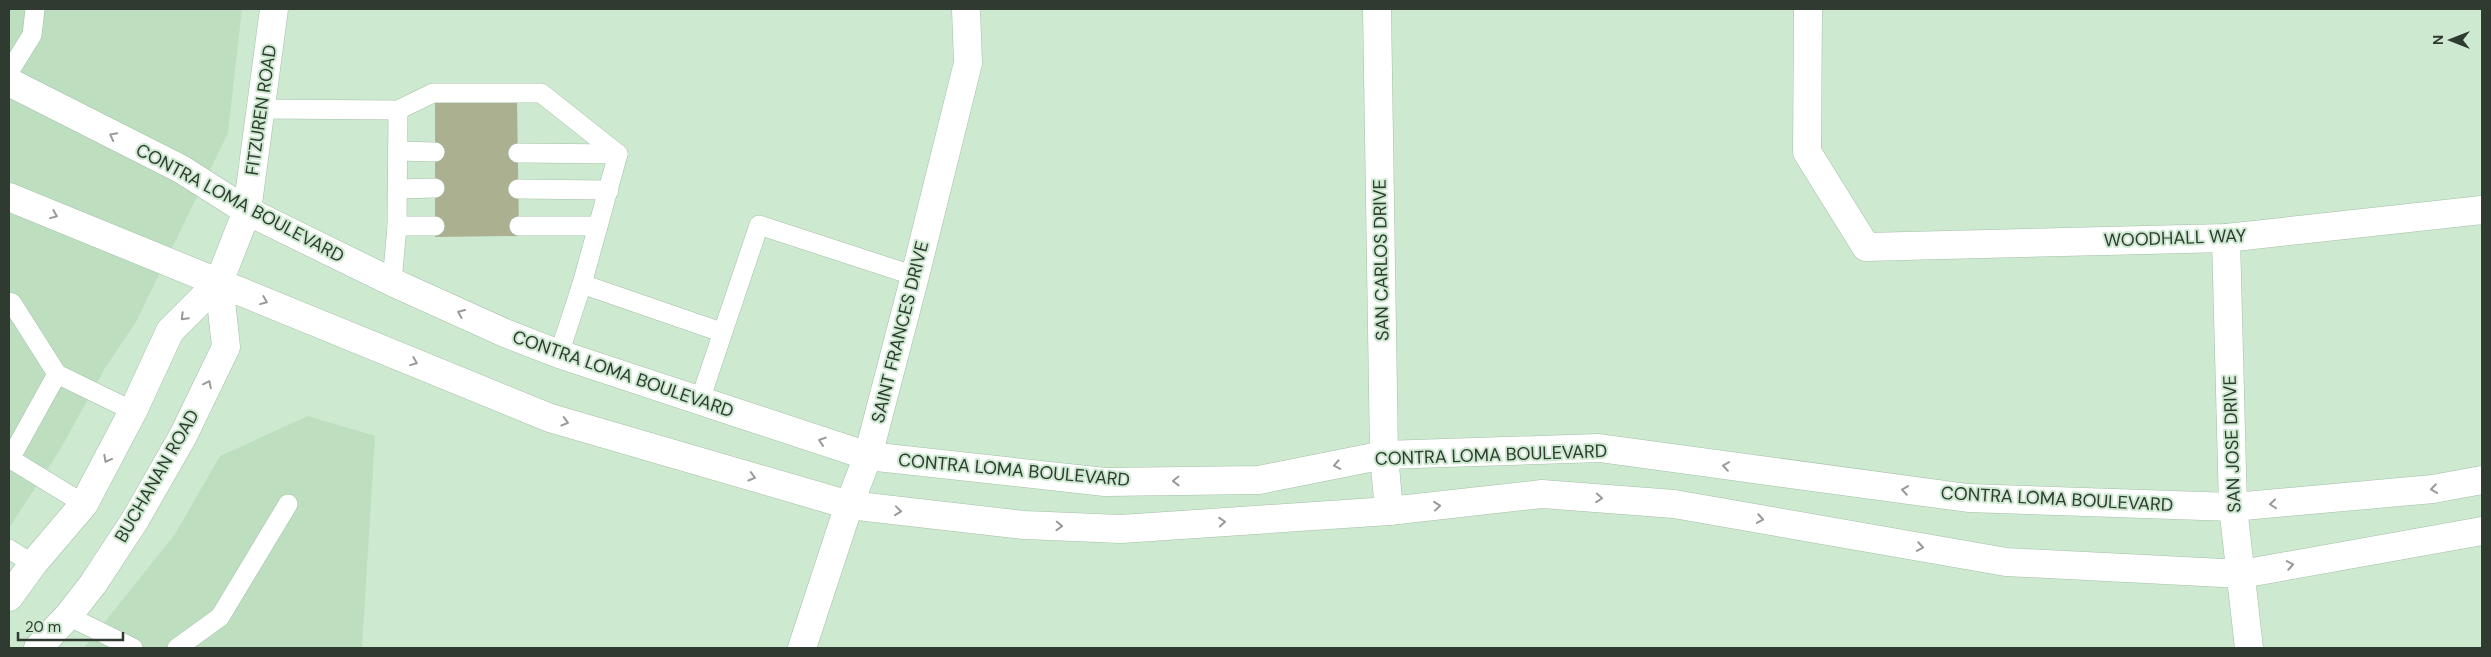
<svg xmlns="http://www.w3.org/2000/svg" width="2491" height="657" viewBox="0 0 2491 657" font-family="'DM Sans',sans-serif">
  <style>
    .built { fill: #bddfc0 }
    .building { fill: #abb090 }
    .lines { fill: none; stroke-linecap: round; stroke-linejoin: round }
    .lane-casing { stroke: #a4bfa6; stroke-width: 20 }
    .street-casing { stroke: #a4bfa6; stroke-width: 29 }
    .secondary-casing { stroke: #a4bfa6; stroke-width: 29 }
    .lane { stroke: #fff; stroke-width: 19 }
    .street { stroke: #fff; stroke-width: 28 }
    .secondary { stroke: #fff; stroke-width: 28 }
    .oneway { stroke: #979c98 }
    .labels { text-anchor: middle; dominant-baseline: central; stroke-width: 4; stroke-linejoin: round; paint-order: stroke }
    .street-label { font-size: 18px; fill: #2f3a30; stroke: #cde9d0 }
  </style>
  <rect width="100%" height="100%" fill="#cde9d0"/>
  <!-- built -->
  <g class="built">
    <polygon points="9,9 242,9 228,133 136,322 105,368 61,448 9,528"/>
    <polygon points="308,416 375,436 362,648 84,648 175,534 220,456"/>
  </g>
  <!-- building -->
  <polygon class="building" points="517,99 519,236 435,237 435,100"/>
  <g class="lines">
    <!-- lane casing -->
    <g class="lane-casing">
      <g id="lane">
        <polyline points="9,72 32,35 35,9"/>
        <polyline points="262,109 398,110 433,93 541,93 618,154 582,284 721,332"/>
        <polyline points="398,151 435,152"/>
        <polyline points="518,153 618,154"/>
        <polyline points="398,189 435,188"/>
        <polyline points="518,189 609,190"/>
        <polyline points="397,226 398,110"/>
        <polyline points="519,226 598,226"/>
        <polyline points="392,282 397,226 435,226"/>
        <polyline points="9,302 12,303 57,374 133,411"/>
        <polyline points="559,354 582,284"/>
        <polyline points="700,400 759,225 915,276"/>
        <polyline points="9,458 84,504"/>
        <polyline points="10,459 57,374"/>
        <polyline points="9,549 33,564"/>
        <polyline points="68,616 133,648"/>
        <polyline points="177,648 220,617 288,504"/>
      </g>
    </g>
    <!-- street casing -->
    <g class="street-casing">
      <g id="street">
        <polyline points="1377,9 1384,455"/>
        <polyline points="1808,9 1807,152 1866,247 2226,238 2482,210"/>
        <polyline points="2226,238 2233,507 2249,648"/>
        <polyline points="802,648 849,505 868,456 915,276 968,63 966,9"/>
      </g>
    </g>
    <!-- secondary casing -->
    <g class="secondary-casing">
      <g id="secondary">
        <polyline points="9,82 181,169 247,211 392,282 505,333 559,354 868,456 1105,482 1259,480 1384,455 1599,448 1968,498 2233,507 2433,489 2482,480"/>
        <polyline points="9,197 550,418 849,505 1024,525 1121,529 1389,511 1542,494 1674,504 2006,562 2242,574 2482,531"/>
        <polyline points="1384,455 1389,511"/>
        <polyline points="9,597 33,564 84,504 133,411 170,331 219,282 247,211 274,9"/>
        <polyline points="38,648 68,616 93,584 135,520 183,436 226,347 219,282"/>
      </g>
    </g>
    <!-- lane -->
    <use href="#lane" class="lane"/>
    <!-- street -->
    <use href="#street" class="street"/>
    <!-- secondary -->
    <use href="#secondary" class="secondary"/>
  </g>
  <!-- one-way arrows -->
  <defs><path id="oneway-chevron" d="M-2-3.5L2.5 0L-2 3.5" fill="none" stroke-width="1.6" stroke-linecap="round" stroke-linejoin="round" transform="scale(1.25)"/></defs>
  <g class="oneway">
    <use href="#oneway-chevron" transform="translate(113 136) rotate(-153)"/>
    <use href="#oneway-chevron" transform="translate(54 215) rotate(22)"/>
    <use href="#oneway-chevron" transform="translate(264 301) rotate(22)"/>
    <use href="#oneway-chevron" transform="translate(461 313) rotate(-156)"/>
    <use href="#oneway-chevron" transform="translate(184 317) rotate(135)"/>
    <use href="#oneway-chevron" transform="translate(414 362) rotate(22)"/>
    <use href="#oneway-chevron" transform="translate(208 384) rotate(-64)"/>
    <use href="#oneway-chevron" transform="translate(565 422) rotate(16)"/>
    <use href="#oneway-chevron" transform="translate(822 441) rotate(-162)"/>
    <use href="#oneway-chevron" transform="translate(107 459) rotate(118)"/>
    <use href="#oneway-chevron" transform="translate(1337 465) rotate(169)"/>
    <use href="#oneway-chevron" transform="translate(1726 466) rotate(-172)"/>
    <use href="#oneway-chevron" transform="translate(752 477) rotate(16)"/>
    <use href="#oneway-chevron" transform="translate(1176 481) rotate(179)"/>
    <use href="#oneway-chevron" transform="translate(2434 489) rotate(172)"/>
    <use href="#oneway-chevron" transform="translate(1905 490) rotate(-172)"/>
    <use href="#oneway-chevron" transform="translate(1599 498) rotate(4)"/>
    <use href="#oneway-chevron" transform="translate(2273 504) rotate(175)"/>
    <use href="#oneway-chevron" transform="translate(1437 506) rotate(-6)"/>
    <use href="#oneway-chevron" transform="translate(898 511) rotate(6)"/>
    <use href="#oneway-chevron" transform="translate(1760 519) rotate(10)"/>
    <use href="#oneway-chevron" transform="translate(1222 522) rotate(-4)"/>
    <use href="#oneway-chevron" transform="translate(1059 526) rotate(2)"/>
    <use href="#oneway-chevron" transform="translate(1920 547) rotate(10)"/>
    <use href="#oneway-chevron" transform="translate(2290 565) rotate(-10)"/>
  </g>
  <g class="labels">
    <!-- street labels -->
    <g class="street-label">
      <text transform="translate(261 110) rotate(-82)">FITZUREN ROAD</text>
      <text transform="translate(240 203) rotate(28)">CONTRA LOMA BOULEVARD</text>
      <text transform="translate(2175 238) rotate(-2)">WOODHALL WAY</text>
      <text transform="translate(1381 260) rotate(-91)">SAN CARLOS DRIVE</text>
      <text transform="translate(900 332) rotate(-76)">SAINT FRANCES DRIVE</text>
      <text transform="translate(623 374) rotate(19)">CONTRA LOMA BOULEVARD</text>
      <text transform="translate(2232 444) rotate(-92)">SAN JOSE DRIVE</text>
      <text transform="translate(1491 455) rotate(-2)">CONTRA LOMA BOULEVARD</text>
      <text transform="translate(1014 470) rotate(5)">CONTRA LOMA BOULEVARD</text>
      <text transform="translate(157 476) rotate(-60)">BUCHANAN ROAD</text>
      <text transform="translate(2057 499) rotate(3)">CONTRA LOMA BOULEVARD</text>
    </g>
  </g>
  <!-- border -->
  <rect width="2491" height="657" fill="none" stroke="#2f3a30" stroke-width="20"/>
  <!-- north arrow -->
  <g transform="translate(2451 40) rotate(270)" stroke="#cde9d0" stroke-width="4" paint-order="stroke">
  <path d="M0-4L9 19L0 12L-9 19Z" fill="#2f3a30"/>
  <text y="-8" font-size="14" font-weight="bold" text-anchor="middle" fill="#2f3a30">N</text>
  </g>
  <!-- scale -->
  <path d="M18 632v8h105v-8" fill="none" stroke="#2f3a30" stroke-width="2.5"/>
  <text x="25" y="632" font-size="15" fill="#2f3a30" stroke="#cde9d0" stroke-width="4" paint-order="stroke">20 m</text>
</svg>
